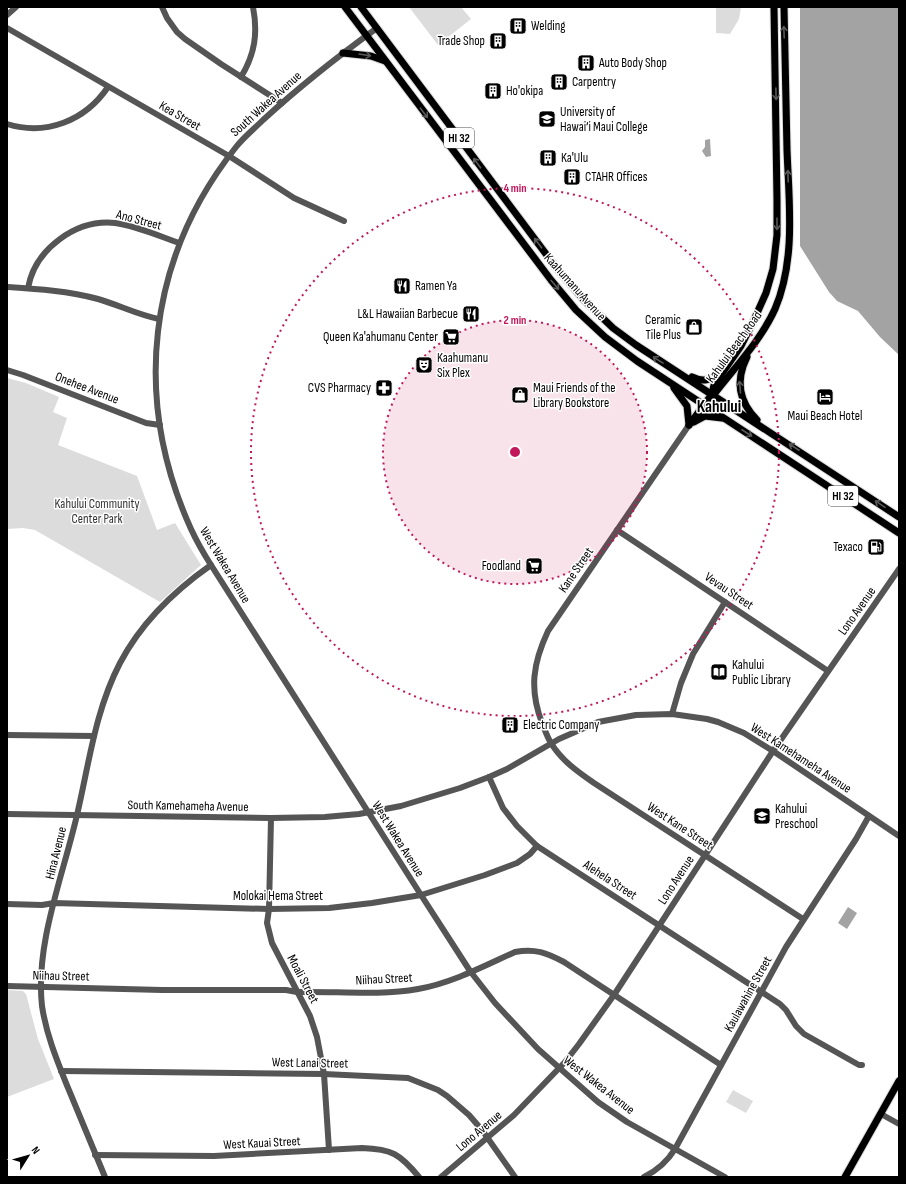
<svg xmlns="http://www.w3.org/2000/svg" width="906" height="1184" viewBox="0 0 906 1184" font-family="'Sofia Sans Condensed',sans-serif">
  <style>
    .green { fill: #dcdcdc }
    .water { fill: #a3a3a3 }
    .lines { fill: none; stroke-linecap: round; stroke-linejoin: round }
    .major-casing { stroke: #dbdbdb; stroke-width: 9 }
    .minor { stroke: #555; stroke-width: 6 }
    .major { stroke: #000; stroke-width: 7 }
    .oneway { stroke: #595959 }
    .ring { fill: none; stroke: #c2185b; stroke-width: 2; stroke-dasharray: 2 4 }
    .labels { text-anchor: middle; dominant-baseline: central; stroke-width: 3; stroke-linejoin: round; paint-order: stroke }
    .shield { fill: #fff; stroke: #4c4c4c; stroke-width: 1 }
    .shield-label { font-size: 12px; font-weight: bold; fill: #000 }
    .poi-label { font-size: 13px; fill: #000; stroke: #fff; text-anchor: start }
    .street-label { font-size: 13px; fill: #000; stroke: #fff }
    .park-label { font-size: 13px; fill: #333; stroke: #fff }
    .district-label { font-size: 17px; font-weight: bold; fill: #000; stroke: #fff }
    .centre { fill: #c2185b; stroke: #fff; stroke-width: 2 }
    .ring-label { font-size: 12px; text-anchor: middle; font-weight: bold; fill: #c2185b; stroke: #fff; stroke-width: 3; stroke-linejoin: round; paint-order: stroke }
  </style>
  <rect width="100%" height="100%" fill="#fff"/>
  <!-- green -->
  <g class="green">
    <polygon points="409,7 461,7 471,19 438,45"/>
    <polygon points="716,7 741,7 739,19 730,34 716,33"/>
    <polygon points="7,378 26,383 59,397 53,412 67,418 58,445 137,476 157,530 175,523 201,565 160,602 35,530 23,528 7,529"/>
    <polygon points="7,990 23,991 26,994 38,1039 54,1079 7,1097"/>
    <polygon points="733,1090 753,1101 746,1113 726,1102"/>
  </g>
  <!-- water -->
  <g class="water">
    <polygon points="800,7 899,7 899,355 880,337 858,311 837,301 829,292 800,246"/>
    <polygon points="710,139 711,156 706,157 702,151 705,147 705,140"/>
    <polygon points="848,907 857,913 847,929 838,923"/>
  </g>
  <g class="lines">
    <!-- major casing -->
    <g class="major-casing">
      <g id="major">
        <polyline points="345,7 551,280 576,310 605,337 637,361 899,533"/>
        <polyline points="361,7 558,270 585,301 613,328 636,345 899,517"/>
        <polyline points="343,53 371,56 385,61"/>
        <path d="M747 357C735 381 739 402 757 420"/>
        <path d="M692 377C704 383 711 380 720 371"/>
        <polyline points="674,388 687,406 689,425"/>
        <path d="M712 394 715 393C736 366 761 340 775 309 796 260 789 202 787 150 786 102 785 55 784 7"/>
        <polyline points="694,422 705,416 722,418"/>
        <polyline points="689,425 712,394 714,385 741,346 754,320 766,293 773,269 777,235 777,200 774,7"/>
        <polyline points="845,1177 899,1081"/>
      </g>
    </g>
    <!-- minor -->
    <g class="minor">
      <polyline points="162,7 167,18 177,32 185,39 221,64 282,103"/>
      <polyline points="7,15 16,7"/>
      <polyline points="7,28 229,156 294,198 344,221"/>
      <path d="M377 28C337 57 299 87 263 120 254 129 244 137 236 147 147 259 132 399 191 529 197 542 204 554 211 565L421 895 470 971 495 1003 538 1049 598 1102 627 1122 725 1177"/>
      <path d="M241 77C255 54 258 33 253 7"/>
      <path d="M7 124C46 136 85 121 108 87"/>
      <path d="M7 287C37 289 68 291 98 299 119 305 138 315 159 319"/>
      <path d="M28 288C35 249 76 219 115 223 137 226 159 236 179 243"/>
      <polyline points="7,370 23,375 146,423 160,425"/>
      <path d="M689 425 548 631C533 663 529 689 542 723 545 730 547 737 551 743 561 760 578 772 594 783L803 919"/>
      <polyline points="617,530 828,671"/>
      <polyline points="672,714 681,683 693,654 725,602"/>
      <polyline points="7,735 94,736"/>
      <polyline points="489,777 503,808 517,826 537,846 780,1004 786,1010 796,1026 804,1034 859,1065 862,1065"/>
      <polyline points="7,814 271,818 325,817 359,814 401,806 460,788 489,777 507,769 559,739 598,722 636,715 672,714 707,719 718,722 744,733 773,751 899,836"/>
      <polyline points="271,818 269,909 267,923 272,943 310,1016 317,1037 324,1074 329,1150"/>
      <polyline points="7,904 42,905 54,903 269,909 329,908 372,903 421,895 485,875 517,863 530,854 537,846"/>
      <path d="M7 986 162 990H286L297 992C337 991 378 996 418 989 452 983 484 966 515 952 535 948 547 953 564 962L721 1065"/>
      <polyline points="61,1071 324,1074 408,1078 438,1090 447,1096 469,1115 482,1130 515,1177"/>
      <polyline points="881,1114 899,1124"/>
      <path d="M95 1155 214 1156 362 1148C392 1149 400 1154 419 1177"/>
      <path d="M105 1177C92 1146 79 1115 66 1083 56 1058 46 1033 42 1006 35 944 63 876 77 815 89 764 95 711 120 663 141 623 174 591 211 565"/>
      <polyline points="441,1177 514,1115 565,1062 579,1044 614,995 773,751 899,569"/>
      <path d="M644 1177C658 1170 667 1162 675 1149L786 947 856 839 869 816"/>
    </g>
    <!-- major -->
    <use href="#major" class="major"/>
  </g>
  <!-- one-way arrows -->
  <defs><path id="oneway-shaft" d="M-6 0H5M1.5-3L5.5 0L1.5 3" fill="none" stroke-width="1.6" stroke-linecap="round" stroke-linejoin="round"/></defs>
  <g class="oneway">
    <use href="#oneway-shaft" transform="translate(784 32) rotate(-92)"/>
    <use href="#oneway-shaft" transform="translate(365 55) rotate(9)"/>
    <use href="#oneway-shaft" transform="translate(776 94) rotate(89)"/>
    <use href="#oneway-shaft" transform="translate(424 113) rotate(53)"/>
    <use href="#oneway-shaft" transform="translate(477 163) rotate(-127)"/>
    <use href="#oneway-shaft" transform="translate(788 176) rotate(-92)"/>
    <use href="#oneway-shaft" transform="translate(777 224) rotate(90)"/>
    <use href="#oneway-shaft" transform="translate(538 243) rotate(-127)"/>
    <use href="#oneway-shaft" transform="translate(555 285) rotate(50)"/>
    <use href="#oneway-shaft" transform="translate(658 360) rotate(-148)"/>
    <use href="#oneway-shaft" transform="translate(740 387) rotate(-95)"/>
    <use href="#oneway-shaft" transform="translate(747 433) rotate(33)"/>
    <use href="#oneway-shaft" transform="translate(794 447) rotate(-147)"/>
    <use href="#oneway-shaft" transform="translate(880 504) rotate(-146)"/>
  </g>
  <!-- distance rings -->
  <circle cx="515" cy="452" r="132" fill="#c2185b" fill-opacity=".12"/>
  <g class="ring">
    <circle cx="515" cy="452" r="132"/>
    <circle cx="515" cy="452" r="264"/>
  </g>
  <!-- icons -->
  <defs>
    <g id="building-square" transform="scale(0.9)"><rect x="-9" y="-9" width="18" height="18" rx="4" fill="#000" stroke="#fff"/><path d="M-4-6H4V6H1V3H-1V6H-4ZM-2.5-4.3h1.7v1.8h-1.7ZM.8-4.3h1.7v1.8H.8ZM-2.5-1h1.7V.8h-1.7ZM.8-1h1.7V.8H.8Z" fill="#fff"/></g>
    <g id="university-square" transform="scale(0.9)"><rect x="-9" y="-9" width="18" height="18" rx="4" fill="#000" stroke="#fff"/><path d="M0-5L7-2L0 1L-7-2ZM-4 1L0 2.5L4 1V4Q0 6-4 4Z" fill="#fff"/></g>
    <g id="restaurant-square" transform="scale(0.9)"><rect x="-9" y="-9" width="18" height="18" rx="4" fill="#000" stroke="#fff"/><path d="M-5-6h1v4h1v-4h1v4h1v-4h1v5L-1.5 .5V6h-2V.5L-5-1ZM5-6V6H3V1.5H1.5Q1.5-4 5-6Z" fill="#fff"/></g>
    <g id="shop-square" transform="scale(0.9)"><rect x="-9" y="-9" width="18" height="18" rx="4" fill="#000" stroke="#fff"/><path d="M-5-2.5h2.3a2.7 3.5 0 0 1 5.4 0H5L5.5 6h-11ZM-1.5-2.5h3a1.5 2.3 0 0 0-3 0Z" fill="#fff"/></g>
    <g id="supermarket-square" transform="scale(0.9)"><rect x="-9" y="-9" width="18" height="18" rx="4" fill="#000" stroke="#fff"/><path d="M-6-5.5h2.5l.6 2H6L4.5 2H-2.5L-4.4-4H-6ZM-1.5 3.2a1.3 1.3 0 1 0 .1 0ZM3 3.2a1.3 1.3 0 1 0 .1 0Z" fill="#fff"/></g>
    <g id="theatre-square" transform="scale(0.9)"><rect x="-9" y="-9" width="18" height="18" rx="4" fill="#000" stroke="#fff"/><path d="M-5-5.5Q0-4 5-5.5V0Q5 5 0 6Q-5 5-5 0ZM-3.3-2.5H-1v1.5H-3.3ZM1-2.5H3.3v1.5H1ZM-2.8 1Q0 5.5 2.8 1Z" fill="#fff"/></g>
    <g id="pharmacy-square" transform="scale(0.9)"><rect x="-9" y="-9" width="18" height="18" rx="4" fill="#000" stroke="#fff"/><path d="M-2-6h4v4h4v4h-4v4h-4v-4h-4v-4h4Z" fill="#fff"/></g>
    <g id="hotel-square" transform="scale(0.9)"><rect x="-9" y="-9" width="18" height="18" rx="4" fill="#000" stroke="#fff"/><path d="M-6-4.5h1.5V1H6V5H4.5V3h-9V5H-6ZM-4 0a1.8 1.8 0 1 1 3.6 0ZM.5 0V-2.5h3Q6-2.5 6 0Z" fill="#fff"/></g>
    <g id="fuel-square" transform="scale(0.9)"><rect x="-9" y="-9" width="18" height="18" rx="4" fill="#000" stroke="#fff"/><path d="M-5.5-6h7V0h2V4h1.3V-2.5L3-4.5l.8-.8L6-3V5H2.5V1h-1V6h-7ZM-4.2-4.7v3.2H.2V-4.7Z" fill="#fff"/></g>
    <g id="library-square" transform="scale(0.9)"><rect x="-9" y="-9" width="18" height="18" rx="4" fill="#000" stroke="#fff"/><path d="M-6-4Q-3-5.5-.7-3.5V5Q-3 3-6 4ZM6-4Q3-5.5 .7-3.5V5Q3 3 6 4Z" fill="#fff"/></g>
    <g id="school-square" transform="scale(0.9)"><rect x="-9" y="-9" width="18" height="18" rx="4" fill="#000" stroke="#fff"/><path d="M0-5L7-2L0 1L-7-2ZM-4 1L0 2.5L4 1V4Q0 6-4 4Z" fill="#fff"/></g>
  </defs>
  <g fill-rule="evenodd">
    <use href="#building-square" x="518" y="26"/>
    <use href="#building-square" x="498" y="41"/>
    <use href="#building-square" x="586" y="63"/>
    <use href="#building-square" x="559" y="82"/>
    <use href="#building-square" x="493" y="91"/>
    <use href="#university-square" x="547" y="119"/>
    <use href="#building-square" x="548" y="158"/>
    <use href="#building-square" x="572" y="177"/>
    <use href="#restaurant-square" x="402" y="286"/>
    <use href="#restaurant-square" x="471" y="314"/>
    <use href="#shop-square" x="694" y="327"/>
    <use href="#supermarket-square" x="451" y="337"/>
    <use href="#theatre-square" x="424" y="365"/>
    <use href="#pharmacy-square" x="384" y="388"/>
    <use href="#shop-square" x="520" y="395"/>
    <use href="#hotel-square" x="825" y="397"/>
    <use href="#fuel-square" x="876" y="547"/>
    <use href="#supermarket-square" x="534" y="566"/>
    <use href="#library-square" x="719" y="672"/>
    <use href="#building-square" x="510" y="725"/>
    <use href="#school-square" x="762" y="816"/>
  </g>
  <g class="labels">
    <!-- shield labels -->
    <g class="shield">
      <rect x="444" y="128" width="30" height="20" rx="3"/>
      <rect x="828" y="486" width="30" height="20" rx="3"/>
    </g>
    <g class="shield-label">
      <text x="459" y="138">HI 32</text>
      <text x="843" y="496">HI 32</text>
    </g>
    <!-- poi labels -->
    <g class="poi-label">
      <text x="531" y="26">Welding</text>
      <text x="485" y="41" text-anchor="end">Trade Shop</text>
      <text x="599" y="63">Auto Body Shop</text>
      <text x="572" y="82">Carpentry</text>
      <text x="506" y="91">Ho'okipa</text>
      <text x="560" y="112">University of<tspan x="560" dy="15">Hawai‘i Maui College</tspan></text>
      <text x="561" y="158">Ka'Ulu</text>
      <text x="585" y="177">CTAHR Offices</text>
      <text x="415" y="286">Ramen Ya</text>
      <text x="458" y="314" text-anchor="end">L&amp;L Hawaiian Barbecue</text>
      <text x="681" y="320" text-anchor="end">Ceramic<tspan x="681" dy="15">Tile Plus</tspan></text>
      <text x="438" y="337" text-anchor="end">Queen Ka'ahumanu Center</text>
      <text x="437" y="358">Kaahumanu<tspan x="437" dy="15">Six Plex</tspan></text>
      <text x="371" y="388" text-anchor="end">CVS Pharmacy</text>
      <text x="533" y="388">Maui Friends of the<tspan x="533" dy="15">Library Bookstore</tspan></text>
      <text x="825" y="416" text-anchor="middle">Maui Beach Hotel</text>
      <text x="863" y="547" text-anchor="end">Texaco</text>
      <text x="521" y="566" text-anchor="end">Foodland</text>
      <text x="732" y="665">Kahului<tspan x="732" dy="15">Public Library</tspan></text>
      <text x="523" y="725">Electric Company</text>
      <text x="775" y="809">Kahului<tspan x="775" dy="15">Preschool</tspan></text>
    </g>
    <!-- street labels -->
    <g class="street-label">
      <text transform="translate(266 104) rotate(-42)">South Wakea Avenue</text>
      <text transform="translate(180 116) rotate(30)">Kea Street</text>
      <text transform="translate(139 220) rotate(15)">Ano Street</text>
      <text transform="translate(575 287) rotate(48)">Kaahumanu Avenue</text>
      <text transform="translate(734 347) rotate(-54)">Kahului Beach Road</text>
      <text transform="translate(87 388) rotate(21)">Onehee Avenue</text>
      <text transform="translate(225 565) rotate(59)">West Wakea Avenue</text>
      <text transform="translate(576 570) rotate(-56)">Kane Street</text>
      <text transform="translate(729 591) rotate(34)">Vevau Street</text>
      <text transform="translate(857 611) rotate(-55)">Lono Avenue</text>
      <text transform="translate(801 758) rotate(33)">West Kamehameha Avenue</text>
      <text transform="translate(188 806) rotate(1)">South Kamehameha Avenue</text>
      <text transform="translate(680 826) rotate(33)">West Kane Street</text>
      <text transform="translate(398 839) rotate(58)">West Wakea Avenue</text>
      <text transform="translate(56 853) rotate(-76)">Hina Avenue</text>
      <text transform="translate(610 880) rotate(33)">Alehela Street</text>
      <text transform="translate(676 880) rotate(-57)">Lono Avenue</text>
      <text x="278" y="896">Molokai Hema Street</text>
      <text transform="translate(61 976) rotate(1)">Niihau Street</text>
      <text transform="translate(303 979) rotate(62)">Moali Street</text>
      <text transform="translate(384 979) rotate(-3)">Niihau Street</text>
      <text transform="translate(748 994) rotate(-61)">Kaulawahine Street</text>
      <text transform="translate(310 1063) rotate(1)">West Lanai Street</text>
      <text transform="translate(599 1085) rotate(38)">West Wakea Avenue</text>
      <text transform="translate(479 1131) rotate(-40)">Lono Avenue</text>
      <text transform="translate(262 1143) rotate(-3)">West Kauai Street</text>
    </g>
    <!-- park labels -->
    <g class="park-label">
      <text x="97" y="504">Kahului Community<tspan x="97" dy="15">Center Park</tspan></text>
    </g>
    <!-- district labels -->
    <g class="district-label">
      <text x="719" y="407">Kahului</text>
    </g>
  </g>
  <circle cx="515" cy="452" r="6" class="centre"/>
  <g class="ring-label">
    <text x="515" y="192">4 min</text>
    <text x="515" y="324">2 min</text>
  </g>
  <!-- border -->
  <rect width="906" height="1184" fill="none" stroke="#000000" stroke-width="16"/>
  <!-- north arrow -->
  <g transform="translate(28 1156) rotate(53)" stroke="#ffffff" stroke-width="3" paint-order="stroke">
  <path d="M0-3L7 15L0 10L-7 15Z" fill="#000000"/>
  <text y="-6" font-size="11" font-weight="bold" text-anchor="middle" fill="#000000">N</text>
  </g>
</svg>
